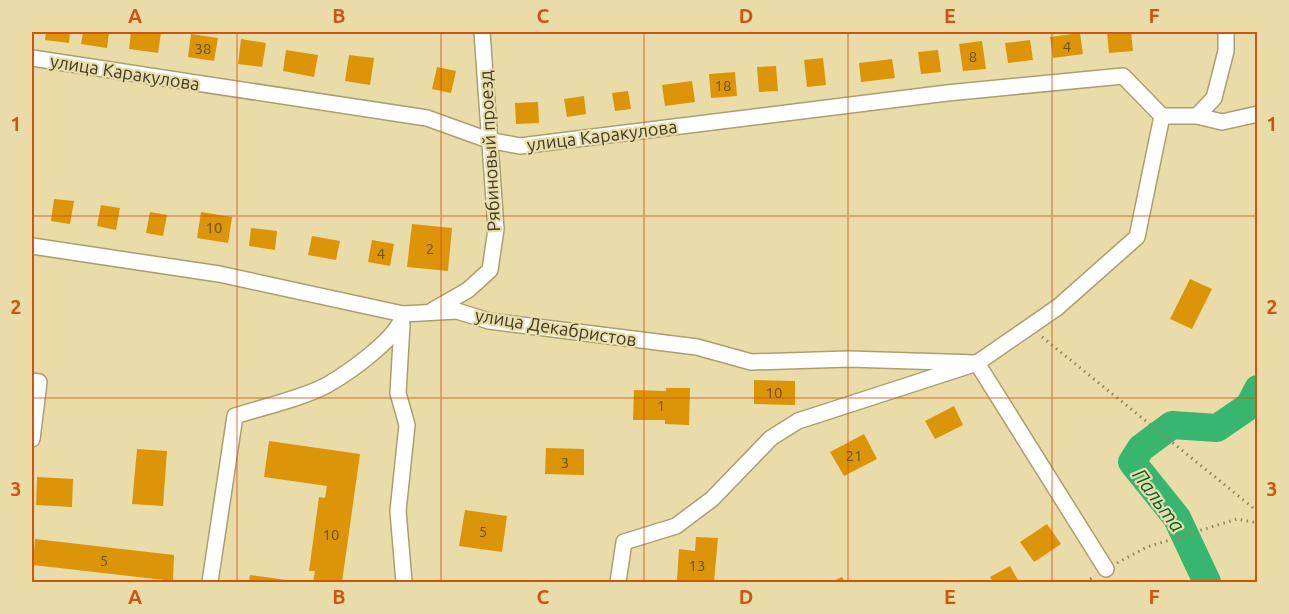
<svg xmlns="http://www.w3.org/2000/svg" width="1289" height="614" viewBox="0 0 1289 614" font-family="Ubuntu,sans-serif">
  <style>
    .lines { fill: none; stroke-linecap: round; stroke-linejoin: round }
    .river { stroke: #38b56e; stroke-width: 28 }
    .building { fill: #dc9408 }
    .minor-casing { stroke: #ac9f6e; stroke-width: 18 }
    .path { stroke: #908663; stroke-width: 3; stroke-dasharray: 1.5 4.5; stroke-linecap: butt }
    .minor { stroke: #fff; stroke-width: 15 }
    .grid { fill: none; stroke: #cf5410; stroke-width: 1.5; stroke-opacity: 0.55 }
    .labels { text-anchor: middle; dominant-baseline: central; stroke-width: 4.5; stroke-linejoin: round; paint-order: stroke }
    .number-label { font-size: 15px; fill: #67501e }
    .street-label { font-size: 18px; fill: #403a26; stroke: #eadca9 }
    .water-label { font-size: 20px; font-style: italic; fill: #006032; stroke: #eadca9 }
    .neatline { fill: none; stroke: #cf5410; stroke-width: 2 }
    .grid-label { font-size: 20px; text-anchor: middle; font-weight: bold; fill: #cf5410 }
  </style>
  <rect width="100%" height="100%" fill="#eadca9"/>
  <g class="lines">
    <!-- river -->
    <polyline class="river" points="1207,582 1177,518 1132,462 1141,448 1172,425 1217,428 1249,406 1258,389"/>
  </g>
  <!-- building -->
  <g class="building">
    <polygon points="46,32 70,32 69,43 45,40"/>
    <polygon points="83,32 109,32 107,48 81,44"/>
    <polygon points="131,32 161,33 158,53 129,49"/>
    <polygon points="1107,32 1131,32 1133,51 1109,53"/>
    <polygon points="1080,33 1083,54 1053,58 1050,37"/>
    <polygon points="191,34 218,38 214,61 188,57"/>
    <polygon points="241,39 266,43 262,67 238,64"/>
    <polygon points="1030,40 1033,60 1008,63 1005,43"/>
    <polygon points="982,41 986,69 963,71 959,44"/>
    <polygon points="286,50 318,55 314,77 283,71"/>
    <polygon points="938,50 941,72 921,74 918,52"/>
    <polygon points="349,55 374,58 370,85 345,81"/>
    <polygon points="823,58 826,85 807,87 804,60"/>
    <polygon points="892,59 895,78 861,82 859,63"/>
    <polygon points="776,66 778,91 759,92 757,67"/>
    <polygon points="437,67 456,71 451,93 432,89"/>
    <polygon points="735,72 737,96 711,98 709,74"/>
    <polygon points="692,81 695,102 665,106 662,85"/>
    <polygon points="628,91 631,109 615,111 612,93"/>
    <polygon points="584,96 586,114 567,117 564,99"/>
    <polygon points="538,102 539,123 516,124 515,103"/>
    <polygon points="54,199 74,201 70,224 51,221"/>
    <polygon points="101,205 120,208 116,230 97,226"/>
    <polygon points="150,212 167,215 163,236 146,233"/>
    <polygon points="201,212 232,217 228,243 197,238"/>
    <polygon points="412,224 452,228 448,271 407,267"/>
    <polygon points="251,228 277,231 275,250 249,246"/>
    <polygon points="312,236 340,241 336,260 308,255"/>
    <polygon points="372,240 394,244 390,266 368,262"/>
    <polygon points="1190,279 1212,289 1192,329 1170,319"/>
    <polygon points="754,380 795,381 795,405 754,404"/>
    <polygon points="666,388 690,388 689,425 665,424 665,420 633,420 634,390 666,391"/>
    <polygon points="954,406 963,425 935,439 925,421"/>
    <polygon points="864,434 877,459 844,476 830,452"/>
    <polygon points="269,441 360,454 342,582 313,582 315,571 309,571 319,497 325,498 327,486 264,477"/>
    <polygon points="546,448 584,449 584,475 545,474"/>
    <polygon points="137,449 167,451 163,506 132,504"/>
    <polygon points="37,477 73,479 72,507 36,505"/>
    <polygon points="465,510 507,516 502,552 459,546"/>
    <polygon points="1047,524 1061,544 1034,562 1020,542"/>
    <polygon points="696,537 718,538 714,582 677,580 679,549 695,551"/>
    <polygon points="35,539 174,555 173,581 33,565"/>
    <polygon points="1010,566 1019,582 993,582 990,577"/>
    <polygon points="250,575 294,581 294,582 249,582"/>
    <polygon points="842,577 845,582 831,582"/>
  </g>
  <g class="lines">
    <!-- minor casing -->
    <g class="minor-casing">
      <g id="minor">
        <polyline points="32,58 427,118 488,140 520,146 947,93 1123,76 1162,116"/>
        <polyline points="1197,116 1222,122 1258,114"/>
        <polyline points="32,246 219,274 403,314 457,311 489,321 697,347 751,362 849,359 977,363 1106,569"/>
        <polyline points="433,310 468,290 490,270 496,229 482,32"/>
        <polyline points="402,324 398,393 407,425 398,511 404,582"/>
        <polyline points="32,381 39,382 32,439"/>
        <path d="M210 582 235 416C260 408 306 397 327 385 348 373 400 337 403 314"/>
        <polyline points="618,582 624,542 676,526 712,499 771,438 798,421 977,363 1058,307 1137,237 1162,116 1197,116 1214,98 1226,51 1226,32"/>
      </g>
    </g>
    <!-- path -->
    <g class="path">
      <polyline points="1042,337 1257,511"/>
      <polyline points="1117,563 1147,547 1237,519 1258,523"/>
      <polyline points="1085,582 1094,577"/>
    </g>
    <!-- minor -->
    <use href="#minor" class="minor"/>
  </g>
  <!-- grid -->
  <path class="grid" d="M237 32V582M441 32V582M644 32V582M848 32V582M1052 32V582M32 216H1258M32 398H1258"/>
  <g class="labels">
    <!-- number labels -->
    <g class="number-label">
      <text x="1067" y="46">4</text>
      <text x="203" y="48">38</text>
      <text x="973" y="56">8</text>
      <text x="723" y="85">18</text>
      <text x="214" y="227">10</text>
      <text x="430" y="248">2</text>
      <text x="381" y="253">4</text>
      <text x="774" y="392">10</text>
      <text x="661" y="405">1</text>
      <text x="854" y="455">21</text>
      <text x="565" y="462">3</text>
      <text x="483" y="531">5</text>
      <text x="331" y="534">10</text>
      <text x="104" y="560">5</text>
      <text x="697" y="565">13</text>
    </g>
    <!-- street labels -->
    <g class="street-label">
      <text transform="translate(125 72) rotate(9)">улица Каракулова</text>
      <text transform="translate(602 135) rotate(-7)">улица Каракулова</text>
      <text transform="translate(489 151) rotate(-93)">Рябиновый проезд</text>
      <text transform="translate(556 327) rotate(9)">улица Декабристов</text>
    </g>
    <!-- water labels -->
    <g class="water-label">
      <text transform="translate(1159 500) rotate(54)">Пальта</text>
    </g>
  </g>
  <!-- border -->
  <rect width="1289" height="614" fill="none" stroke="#eadca9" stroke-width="66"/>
  <rect x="33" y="33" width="1223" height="548" class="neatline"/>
  <g class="grid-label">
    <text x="135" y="23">A</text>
    <text x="339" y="23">B</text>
    <text x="543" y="23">C</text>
    <text x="746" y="23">D</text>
    <text x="950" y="23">E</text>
    <text x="1154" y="23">F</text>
    <text x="16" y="131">1</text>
    <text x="1272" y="131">1</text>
    <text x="16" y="314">2</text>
    <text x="1272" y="314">2</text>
    <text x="16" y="496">3</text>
    <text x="1272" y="496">3</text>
    <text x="135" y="604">A</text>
    <text x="339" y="604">B</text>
    <text x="543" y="604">C</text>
    <text x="746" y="604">D</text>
    <text x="950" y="604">E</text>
    <text x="1154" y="604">F</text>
  </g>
</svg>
